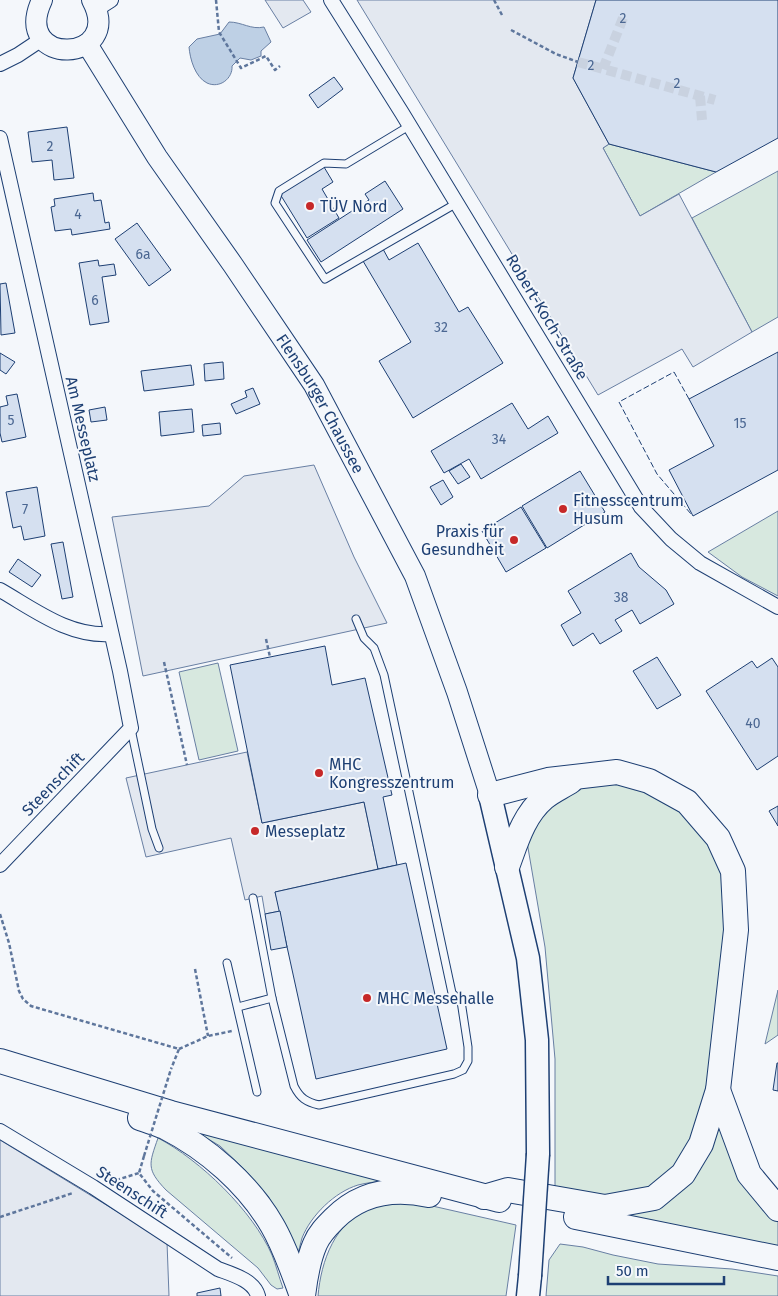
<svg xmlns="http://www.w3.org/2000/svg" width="778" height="1296" viewBox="0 0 778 1296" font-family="'Fira Sans',sans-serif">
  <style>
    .green { fill: #d7e8df; stroke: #687fa3 }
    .parking { fill: #e3e8f0; stroke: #687fa3 }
    .water { fill: #bed0e5; stroke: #687fa3 }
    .building { fill: #d5e0f0; stroke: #1d3f73 }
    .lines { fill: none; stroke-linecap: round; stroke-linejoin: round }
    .pedestrian-tunnel { stroke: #c9d2e0; stroke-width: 10; stroke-dasharray: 10 5; stroke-linecap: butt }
    .service-casing { stroke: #1d3f73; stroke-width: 9 }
    .minor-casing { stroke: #1d3f73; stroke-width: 16 }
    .secondary-casing { stroke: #1d3f73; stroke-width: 22 }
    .primary-casing { stroke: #1d3f73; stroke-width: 25 }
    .trunk-casing { stroke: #1d3f73; stroke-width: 26 }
    .path { stroke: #5e769c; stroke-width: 2.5; stroke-dasharray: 4 2.5; stroke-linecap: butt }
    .service { stroke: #f4f7fb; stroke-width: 7 }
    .minor { stroke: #f4f7fb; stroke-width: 14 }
    .secondary { stroke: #f4f7fb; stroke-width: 20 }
    .primary { stroke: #f4f7fb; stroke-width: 22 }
    .trunk { stroke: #f4f7fb; stroke-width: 24 }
    .primary-bridge-casing { stroke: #1d3f73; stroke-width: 25; stroke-linecap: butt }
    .path-bridge { stroke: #5e769c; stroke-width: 2.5; stroke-dasharray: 4 2.5; stroke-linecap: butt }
    .primary-bridge { stroke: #f4f7fb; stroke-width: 22 }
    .fence { stroke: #1d3f73; stroke-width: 1; stroke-dasharray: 6 2.5; stroke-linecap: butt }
    .poi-dot { fill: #c62828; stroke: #f4f7fb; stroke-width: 2 }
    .labels { text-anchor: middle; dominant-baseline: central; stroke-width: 4; stroke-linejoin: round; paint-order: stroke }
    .number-label { font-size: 14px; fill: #4b6792 }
    .poi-label { font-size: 16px; fill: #1d3f73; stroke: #f4f7fb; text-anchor: start }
    .street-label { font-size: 16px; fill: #1d3f73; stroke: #f4f7fb }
  </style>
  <rect width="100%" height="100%" fill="#f4f7fb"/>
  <!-- green -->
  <g class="green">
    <polygon points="609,144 716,172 640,216 603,148"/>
    <polygon points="778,171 778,317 752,332 692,218"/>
    <polygon points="778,511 778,596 742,577 708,552"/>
    <polygon points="218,663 238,751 199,760 179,672"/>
    <polygon points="615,780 683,808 710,842 726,874 728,929 710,1085 696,1140 679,1170 651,1192 602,1200 555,1190 555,1059 545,947 527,842 541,812 570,790"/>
    <polygon points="778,990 778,1035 765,1044"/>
    <polygon points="719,1103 778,1215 778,1248 603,1213 658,1201"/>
    <path d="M188 1127 382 1181C374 1182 366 1183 358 1185 335 1192 311 1215 302 1238 300 1244 299 1251 297 1257L281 1219 268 1196 245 1170 220 1146Z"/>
    <path d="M158 1138C200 1160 253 1211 272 1255 276 1265 279 1277 283 1288L277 1289 271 1285 258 1268 166 1190C146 1169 149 1164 158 1138Z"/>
    <path d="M398 1202 428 1205 516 1225 506 1296H318C321 1261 335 1221 371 1208 379 1205 389 1204 398 1202Z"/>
    <polygon points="560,1244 583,1247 613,1255 658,1264 732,1269 778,1276 778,1296 546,1296 549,1260"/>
  </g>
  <!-- parking -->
  <g class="parking">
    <polygon points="265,0 303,0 311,12 283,28"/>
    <polygon points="357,0 596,0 573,78 609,144 603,148 640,216 679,194 752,332 693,367 682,349 598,395"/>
    <polygon points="314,465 354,557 387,623 143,676 112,517 209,506 244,476"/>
    <polygon points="247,752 262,823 364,802 378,869 275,892 280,911 265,914 262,896 245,900 231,838 146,857 126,778"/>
    <polygon points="0,1140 167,1242 169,1296 0,1296"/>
  </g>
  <!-- water -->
  <path class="water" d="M229 22C242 22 251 30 264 27L271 42 261 51V56L251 60 240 58 232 66C233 78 220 89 207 83 195 77 190 59 189 47L197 39 220 34Z"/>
  <!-- building -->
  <g class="building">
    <polygon points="596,0 778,0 778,138 716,172 609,144 573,78"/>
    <polygon points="334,77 343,89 318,108 309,95"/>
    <polygon points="67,127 74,178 54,180 52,160 32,162 28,132"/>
    <polygon points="324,167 333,182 322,189 339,218 307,238 280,194"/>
    <polygon points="385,181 403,209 321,262 307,240 369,200 365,194"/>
    <polygon points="93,193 94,201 101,200 105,223 109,222 110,229 72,235 71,229 55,231 51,207 55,206 54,199"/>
    <polygon points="137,223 171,270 149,286 115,239"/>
    <polygon points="418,243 459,312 468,307 503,363 413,418 379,361 411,342 363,261 383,249 389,260"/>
    <polygon points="98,260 99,266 114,264 116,275 102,277 109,322 90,325 79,263"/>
    <polygon points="6,283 15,333 1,335 0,284"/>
    <polygon points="778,352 778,470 693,516 669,470 714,446 689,399"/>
    <polygon points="0,353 15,362 6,374 0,370"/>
    <polygon points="223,362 224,379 205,381 204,364"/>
    <polygon points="191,365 194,385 144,391 141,371"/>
    <polygon points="253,388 260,404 236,414 231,404 247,397 245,391"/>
    <polygon points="17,394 26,437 2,442 0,433 0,407 8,405 6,396"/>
    <polygon points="512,403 528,429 548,416 558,433 481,479 469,459 444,473 431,451"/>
    <polygon points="105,407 107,420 91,422 89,410"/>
    <polygon points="192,409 194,432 161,436 159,412"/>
    <polygon points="220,423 221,434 203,436 202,425"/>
    <polygon points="461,464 470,477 458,484 449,471"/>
    <polygon points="580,471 605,512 547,548 522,506"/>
    <polygon points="443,480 453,497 441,505 430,487"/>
    <polygon points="37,487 45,536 24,540 21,526 13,528 6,492"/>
    <polygon points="521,507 546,548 506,572 482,531"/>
    <polygon points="63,542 73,597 62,599 51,544"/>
    <polygon points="631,553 639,567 666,590 674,604 640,624 632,610 615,620 622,631 600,644 593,633 573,646 561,625 581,613 568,591"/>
    <polygon points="18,559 41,575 32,587 9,572"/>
    <polygon points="325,646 332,685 365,678 392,795 383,797 397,865 378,869 364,802 262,823 230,665"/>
    <polygon points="657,657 681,695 657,709 633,671"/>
    <polygon points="772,658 778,667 778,756 757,770 706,691 752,661 757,668"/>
    <polygon points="778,806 778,826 769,811"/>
    <polygon points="406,863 447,1049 316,1079 275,892"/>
    <polygon points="280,911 287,947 271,950 265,914"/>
    <polygon points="777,1063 778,1063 778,1091 773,1090"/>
    <polygon points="220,1288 221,1296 197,1296 197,1293"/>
  </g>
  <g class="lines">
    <!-- pedestrian-tunnel -->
    <g class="pedestrian-tunnel">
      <polyline points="578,62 715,100"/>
      <polyline points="603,69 623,18"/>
      <polyline points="700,96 702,120"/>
    </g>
    <!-- service casing -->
    <g class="service-casing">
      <g id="service">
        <polyline points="409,126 346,164 324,163 279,191 275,203 325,279 457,203"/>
        <polyline points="131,729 152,829 159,848"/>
        <path d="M253 898 272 998 294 1086C300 1098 306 1102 319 1105L454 1074 463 1070 468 1061V1047L461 1001 452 993 384 675 374 648 364 638 356 619"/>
        <polyline points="227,963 257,1092"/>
        <polyline points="238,1007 272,998"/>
      </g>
    </g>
    <!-- minor casing -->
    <g class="minor-casing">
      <g id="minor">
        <polyline points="331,0 402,113 641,507 671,539 700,563 778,607"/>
        <polyline points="97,9 111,0"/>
        <polyline points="0,64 18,55 42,39"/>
        <polyline points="0,138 120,671 131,728 0,865"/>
        <path d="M0 590C35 610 69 637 111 634"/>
        <path d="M0 1131 93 1187 218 1269C231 1274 254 1280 258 1296"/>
      </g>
    </g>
    <!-- secondary casing -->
    <g class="secondary-casing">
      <g id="secondary">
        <path d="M42 0C10 68 126 64 92 0"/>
        <path id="s1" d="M87 44 157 157 233 265 314 385 415 576 457 692 490 795"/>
      </g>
    </g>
    <!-- primary casing -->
    <g class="primary-casing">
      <g id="primary">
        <polyline points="490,795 528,958 537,1040 538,1154"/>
        <polyline points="528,1296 530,1276"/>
      </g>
    </g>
    <!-- trunk casing -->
    <g class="trunk-casing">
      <g id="trunk">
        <path d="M507 867C516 843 523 816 544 798 552 791 562 787 571 781"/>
        <polyline points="0,1061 171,1113 499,1200"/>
        <polyline points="718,1090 749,1174 778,1209"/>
        <path d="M140 1118C148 1121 158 1124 165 1127 208 1149 248 1184 272 1225 285 1247 293 1272 302 1296"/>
        <polyline points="484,1197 508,1190 605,1207 654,1198 683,1174 701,1144 718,1090 736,930 733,871 718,838 687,802 649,781 617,772 548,780 490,795"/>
        <polyline points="576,1217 778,1258"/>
        <path d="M303 1296C305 1279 308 1260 315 1244 319 1234 326 1227 334 1219 360 1193 393 1187 429 1195"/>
      </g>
    </g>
    <!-- path -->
    <g class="path">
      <polyline points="216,0 219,32 241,68 266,56 275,70 280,66"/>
      <polyline points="494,0 502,15"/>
      <polyline points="511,30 556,54 578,62"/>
      <polyline points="266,639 270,657"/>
      <polyline points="164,662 187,765"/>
      <polyline points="0,914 9,943 19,991 23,999 31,1006 179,1049 171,1069"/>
      <polyline points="195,969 208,1036"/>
      <polyline points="179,1049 208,1036 232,1031"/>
      <polyline points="144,1156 139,1173 153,1191 232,1258"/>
      <polyline points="110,1182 139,1173"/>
      <polyline points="0,1217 73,1193"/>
    </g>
    <!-- service -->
    <use href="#service" class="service"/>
    <!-- minor -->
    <use href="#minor" class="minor"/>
    <!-- secondary -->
    <use href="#secondary" class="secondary"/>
    <!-- primary -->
    <use href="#primary" class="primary"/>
    <!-- trunk -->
    <use href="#trunk" class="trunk"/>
    <!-- primary-bridge casing -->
    <g class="primary-bridge-casing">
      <polyline id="primary-bridge" points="530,1276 538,1154"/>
    </g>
    <!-- path-bridge -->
    <polyline class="path-bridge" points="144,1156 171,1069"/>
    <!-- primary-bridge -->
    <use href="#primary-bridge" class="primary-bridge"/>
    <!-- fence -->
    <polyline class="fence" points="689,399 674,372 619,402 657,474 691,514"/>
  </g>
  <!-- markers -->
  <g class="poi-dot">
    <circle cx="310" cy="206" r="5"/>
    <circle cx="563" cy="509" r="5"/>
    <circle cx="514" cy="540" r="5"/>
    <circle cx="319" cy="773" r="5"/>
    <circle cx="255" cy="831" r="5"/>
    <circle cx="367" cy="998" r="5"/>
  </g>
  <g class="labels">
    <!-- number labels -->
    <g class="number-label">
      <text x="623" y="18">2</text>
      <text x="591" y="65">2</text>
      <text x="677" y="83">2</text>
      <text x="50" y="146">2</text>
      <text x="78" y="214">4</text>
      <text x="143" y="254">6a</text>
      <text x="95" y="300">6</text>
      <text x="441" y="327">32</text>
      <text x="11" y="420">5</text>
      <text x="740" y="423">15</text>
      <text x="499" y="439">34</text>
      <text x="25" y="509">7</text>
      <text x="621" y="597">38</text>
      <text x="753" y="723">40</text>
    </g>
    <!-- poi labels -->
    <g class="poi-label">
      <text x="320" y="206">TÜV Nord</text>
      <text x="573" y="500">Fitnesscentrum<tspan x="573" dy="18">Husum</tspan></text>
      <text x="504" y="531" text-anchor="end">Praxis für<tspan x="504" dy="18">Gesundheit</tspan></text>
      <text x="329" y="764">MHC<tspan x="329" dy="18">Kongresszentrum</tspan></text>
      <text x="265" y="831">Messeplatz</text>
      <text x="377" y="998">MHC Messehalle</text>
    </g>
    <!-- street labels -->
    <g class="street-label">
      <text transform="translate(547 317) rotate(59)">Robert-Koch-Straße</text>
      <text stroke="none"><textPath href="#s1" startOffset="429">Flensburger Chaussee</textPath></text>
      <text transform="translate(83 429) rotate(77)">Am Messeplatz</text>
      <text transform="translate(53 784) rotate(-46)">Steenschift</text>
      <text transform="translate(132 1192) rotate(33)">Steenschift</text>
    </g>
  </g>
  <!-- scale -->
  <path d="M608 1276v8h116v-8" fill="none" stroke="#1d3f73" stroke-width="2.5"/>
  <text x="616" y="1276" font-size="15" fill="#1d3f73" stroke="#f4f7fb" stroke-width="4" paint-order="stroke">50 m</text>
</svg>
